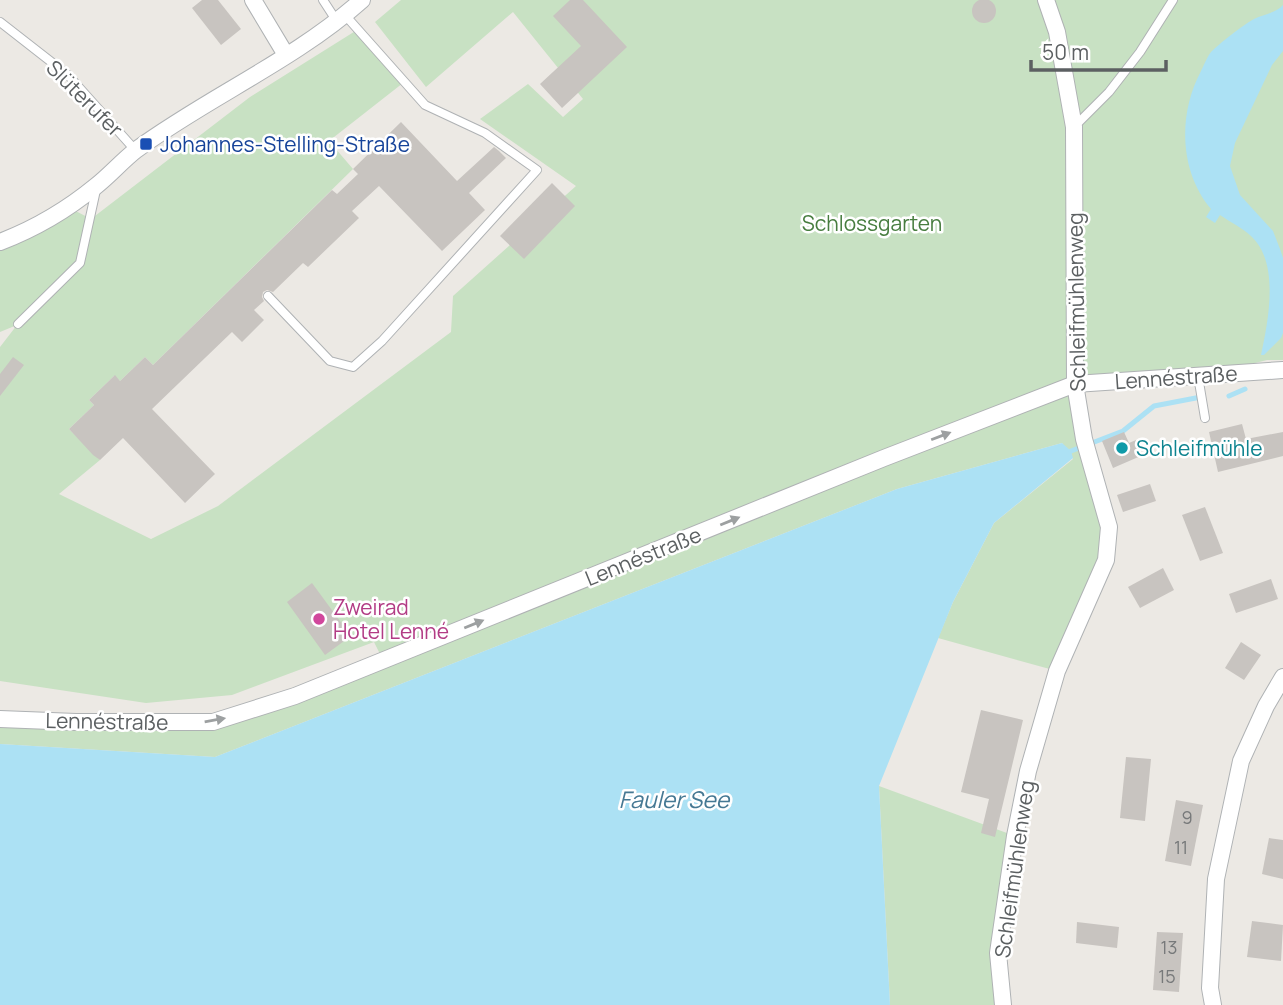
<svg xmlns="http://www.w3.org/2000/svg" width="1283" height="1005" viewBox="0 0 1283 1005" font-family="Manrope,sans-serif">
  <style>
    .green { fill: #c8e1c3 }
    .water { fill: #ace1f4 }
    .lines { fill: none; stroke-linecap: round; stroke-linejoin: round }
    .stream { stroke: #ace1f4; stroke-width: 5 }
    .building { fill: #c8c4c0 }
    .lane-casing { stroke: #afb2b4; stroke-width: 10 }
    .street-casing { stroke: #afb2b4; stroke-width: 18 }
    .lane { stroke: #fff; stroke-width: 8 }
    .street { stroke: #fff; stroke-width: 16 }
    .oneway { fill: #9da0a1 }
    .transit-dot { fill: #1a4fb4; stroke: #fff; stroke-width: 2.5 }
    .culture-dot { fill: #0f9aa8; stroke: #fff; stroke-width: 2.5 }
    .hotel-dot { fill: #d1479c; stroke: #fff; stroke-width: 2.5 }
    .labels { text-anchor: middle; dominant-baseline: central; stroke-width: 5; stroke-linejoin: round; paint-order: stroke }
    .number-label { font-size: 18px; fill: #77797a }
    .street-label { font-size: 21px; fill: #5c6062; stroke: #fff }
    .transit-label { font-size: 21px; fill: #164399; stroke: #fff; text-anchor: start }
    .park-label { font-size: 21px; fill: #477d3f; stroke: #fff }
    .culture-label { font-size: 21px; fill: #0d838f; stroke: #fff; text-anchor: start }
    .hotel-label { font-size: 21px; fill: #b23c85; stroke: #fff; text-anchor: start }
    .water-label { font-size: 23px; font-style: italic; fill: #457893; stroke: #fff }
  </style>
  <rect width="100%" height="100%" fill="#ece9e4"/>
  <!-- green -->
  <g class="green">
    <polygon points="401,0 1283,0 1283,360 1267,360 1207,375 1076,385 1106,560 1057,671 938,638 953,602 994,523 1073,459 1062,443 897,489 215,757 0,744 0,719 213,722 381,656 374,642 232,695 146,703 0,681 0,347 17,325 0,332 0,249 68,207 91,219 250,97 357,30 403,83 329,141 353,169 153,365 145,357 120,381 114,376 89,400 94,405 69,429 100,460 59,494 151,539 218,506 451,332 453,296 576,186 480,119 528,84 563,117 583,99 513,12 426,87 375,22"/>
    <polygon points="879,786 1015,836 998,953 1003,1005 890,1005"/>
  </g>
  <!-- water -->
  <g class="water">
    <path d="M1283 5V51L1272 65 1235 143 1230 166 1240 195 1273 231 1280 249 1283 258V333L1281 338 1264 355H1261C1268 322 1280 264 1252 237 1243 228 1230 222 1220 215L1215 223 1206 217 1211 209C1179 171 1178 114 1201 71 1204 65 1207 57 1211 52 1220 43 1243 25 1254 19 1264 14 1276 13 1283 5Z"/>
    <polygon points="1062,443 1071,451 1073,458 994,523 953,602 879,786 890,1005 0,1005 0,744 215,757 897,489"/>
  </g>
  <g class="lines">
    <!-- stream -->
    <g class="stream">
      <polyline points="1229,396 1245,389"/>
      <polyline points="1071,451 1123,431 1154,406 1201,397"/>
    </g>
  </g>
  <!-- building -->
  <g class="building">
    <circle cx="984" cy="11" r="12"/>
    <polygon points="202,0 218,0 241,29 221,45 192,8"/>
    <polygon points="570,0 583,0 627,47 562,108 540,84 581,46 553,16"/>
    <polygon points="401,122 457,181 494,147 499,151 506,158 469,193 485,210 442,251 379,186 352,211 359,218 308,267 303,263 273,292 267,290 263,292 262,297 264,301 254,310 264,320 242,342 232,332 152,409 215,474 185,503 123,438 100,460 93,455 69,429 94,405 89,400 115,375 120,381 145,357 153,365 332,190 337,194 358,174 353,169"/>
    <polygon points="552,183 575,206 524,259 500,236"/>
    <polygon points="13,357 24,365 0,396 0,374"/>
    <polygon points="1242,424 1246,439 1283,432 1283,456 1218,472 1209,432"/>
    <polygon points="1124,432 1129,443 1136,440 1143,455 1113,468 1102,441"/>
    <polygon points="1150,484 1156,501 1123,512 1117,495"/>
    <polygon points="1205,507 1223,553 1200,561 1182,515"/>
    <polygon points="1163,568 1174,590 1140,608 1128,587"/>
    <polygon points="1271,579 1278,599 1236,613 1229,594"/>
    <polygon points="312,583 351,636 325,655 287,602"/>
    <polygon points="1241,642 1261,655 1244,680 1225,668"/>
    <polygon points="981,710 1023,720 995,837 981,833 989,799 961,792"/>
    <polygon points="1126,757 1151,759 1145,821 1120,818"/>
    <polygon points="1176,800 1203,805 1191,866 1165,861"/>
    <polygon points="1269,838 1283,840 1283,879 1262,874"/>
    <polygon points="1252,921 1283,925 1281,961 1247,957"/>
    <polygon points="1077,922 1119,927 1117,948 1076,943"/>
    <polygon points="1157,932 1183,933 1179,992 1153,990"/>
  </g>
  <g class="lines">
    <!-- lane casing -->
    <g class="lane-casing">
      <g id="lane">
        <polyline points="323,0 336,20"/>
        <polyline points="0,22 68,75 136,151"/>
        <polyline points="1074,127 1109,92 1140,52 1173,0"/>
        <polyline points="268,296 330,361 353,367 382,341 537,170 485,133 425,105 345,15"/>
        <polyline points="18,324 80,263 96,190"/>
        <polyline points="1198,376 1205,418"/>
      </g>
    </g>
    <!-- street casing -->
    <g class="street-casing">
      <g id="street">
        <polyline points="253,0 286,55"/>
        <path d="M0 242C34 229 68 209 96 186 110 175 122 161 136 150 208 97 295 60 362 0"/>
        <polyline points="0,719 76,722 213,722 295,696 884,458 1075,384 1283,370"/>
        <polyline points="1003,1005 998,953 1015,836 1028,771 1057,671 1106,560 1109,527 1084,439 1075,384 1074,127 1057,32 1046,0"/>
        <polyline points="1213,1005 1210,988 1216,879 1241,761 1266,706 1283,677"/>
      </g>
    </g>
    <!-- lane -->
    <use href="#lane" class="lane"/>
    <!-- street -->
    <use href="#street" class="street"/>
  </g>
  <!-- one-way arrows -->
  <defs><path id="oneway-solid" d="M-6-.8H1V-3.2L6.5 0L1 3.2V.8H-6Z" transform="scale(1.75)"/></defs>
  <g class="oneway">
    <use href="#oneway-solid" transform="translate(941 436) rotate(-21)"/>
    <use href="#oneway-solid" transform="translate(730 521) rotate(-22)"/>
    <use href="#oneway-solid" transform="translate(474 624) rotate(-22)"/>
    <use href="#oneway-solid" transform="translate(215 720) rotate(-10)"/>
  </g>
  <!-- markers -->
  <rect class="transit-dot" x="139" y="137" width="14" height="14" rx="3.5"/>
  <circle class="culture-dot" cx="1122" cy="448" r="7"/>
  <circle class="hotel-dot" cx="319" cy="619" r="7"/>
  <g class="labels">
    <!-- number labels -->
    <g class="number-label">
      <text x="1187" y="817">9</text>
      <text x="1181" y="847">11</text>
      <text x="1169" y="947">13</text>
      <text x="1167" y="976">15</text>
    </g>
    <!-- street labels -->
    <g class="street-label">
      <text transform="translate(85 98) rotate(45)">Slüterufer</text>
      <text transform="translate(1076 302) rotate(-91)">Schleifmühlenweg</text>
      <text transform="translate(1176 377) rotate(-4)">Lennéstraße</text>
      <text transform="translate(643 556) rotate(-22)">Lennéstraße</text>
      <text transform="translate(107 721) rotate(1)">Lennéstraße</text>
      <text transform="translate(1014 869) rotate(-82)">Schleifmühlenweg</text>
    </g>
    <!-- transit labels -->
    <g class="transit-label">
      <text x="160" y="144">Johannes-Stelling-Straße</text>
    </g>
    <!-- park labels -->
    <g class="park-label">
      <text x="872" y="223">Schlossgarten</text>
    </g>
    <!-- culture labels -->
    <g class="culture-label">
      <text x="1136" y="448">Schleifmühle</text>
    </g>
    <!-- hotel labels -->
    <g class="hotel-label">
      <text x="333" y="607">Zweirad<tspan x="333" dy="24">Hotel Lenné</tspan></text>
    </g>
    <!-- water labels -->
    <g class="water-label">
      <text x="674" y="799">Fauler See</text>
    </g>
  </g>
  <!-- scale -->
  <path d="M1031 60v10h135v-10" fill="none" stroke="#5c6062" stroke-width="3.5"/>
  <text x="1042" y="60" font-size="21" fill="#5c6062" stroke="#ffffff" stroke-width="5" paint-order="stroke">50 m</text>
</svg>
